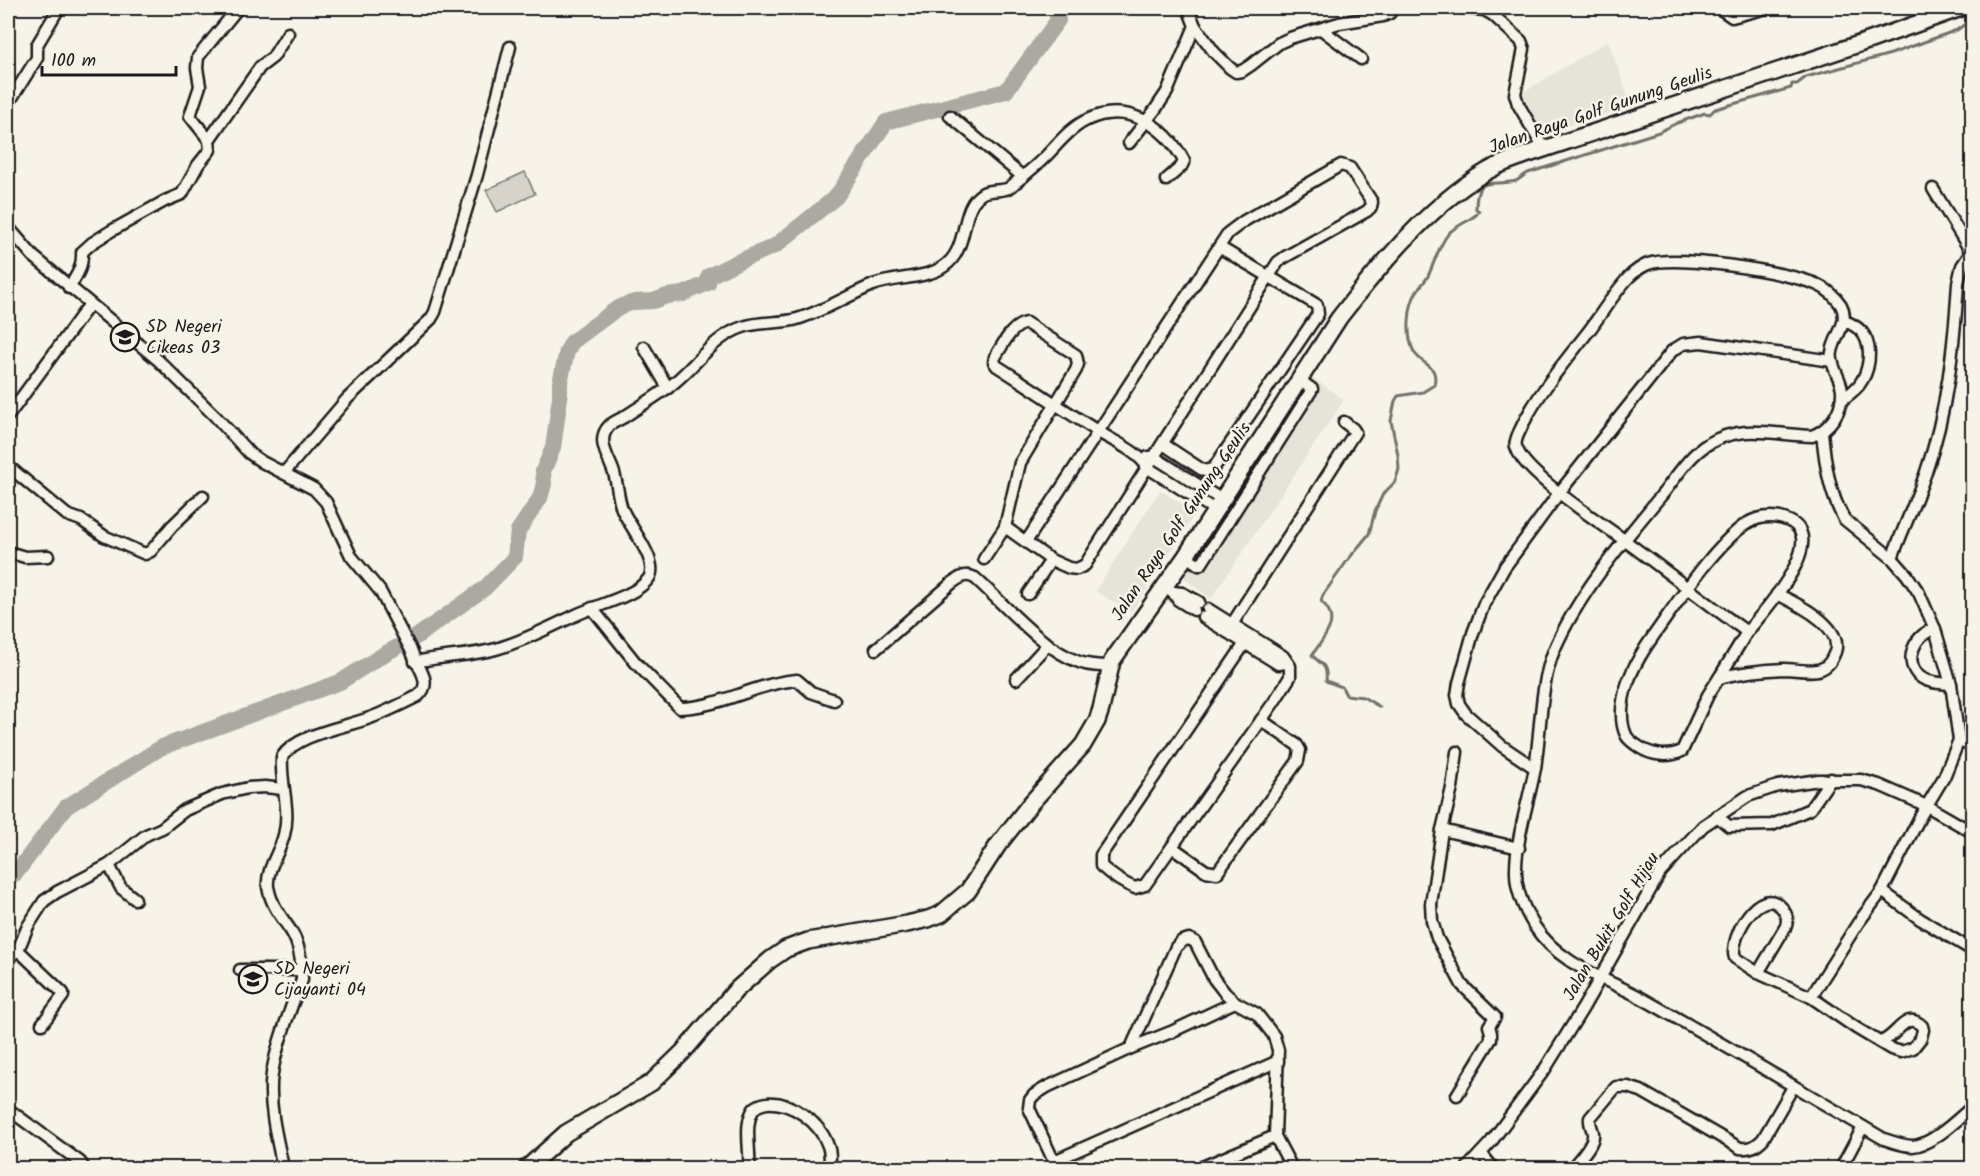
<svg xmlns="http://www.w3.org/2000/svg" width="1980" height="1176" viewBox="0 0 1980 1176" font-family="Kalam,sans-serif">
  <style>
    .built { fill: #e6e3d9 }
    .green { fill: #d7d3cb; stroke: #7a7874; stroke-width: 1.5 }
    .lines { fill: none; stroke-linecap: round; stroke-linejoin: round }
    .stream { stroke: #72716c; stroke-width: 3 }
    .river { stroke: #aca9a2; stroke-width: 16 }
    .street-casing { stroke: #1c1c1c; stroke-width: 15 }
    .secondary-casing { stroke: #1c1c1c; stroke-width: 20 }
    .street { stroke: #f7f3e8; stroke-width: 10 }
    .secondary { stroke: #f7f3e8; stroke-width: 15 }
    .labels { text-anchor: middle; dominant-baseline: central; stroke-width: 5; stroke-linejoin: round; paint-order: stroke }
    .street-label { font-size: 18px; fill: #1c1c1c; stroke: #f7f3e8 }
    .poi-label { font-size: 18px; fill: #1c1c1c; stroke: #f7f3e8; text-anchor: start }
  </style>
  <rect width="100%" height="100%" fill="#f7f3e8"/>
  <filter id="ink" filterUnits="userSpaceOnUse"><feTurbulence type="fractalNoise" baseFrequency=".0167" numOctaves="2"/><feDisplacementMap in="SourceGraphic" scale="12" xChannelSelector="R" yChannelSelector="G"/><feConvolveMatrix kernelMatrix="1 2 1 2 8 2 1 2 1" color-interpolation-filters="sRGB"/></filter>
  <g filter="url(#ink)">
    <!-- built -->
    <g class="built">
      <polygon points="1608,41 1632,107 1534,135 1522,93"/>
      <polygon points="1312,377 1344,400 1211,599 1180,575"/>
      <polygon points="1160,490 1196,513 1131,612 1095,591"/>
    </g>
    <!-- green -->
    <polygon class="green" points="525,172 535,194 497,212 486,190"/>
    <g class="lines">
      <!-- stream -->
      <path class="stream" d="M1380 707 1363 697 1346 695 1342 687 1326 681C1328 664 1321 665 1312 655 1325 636 1342 620 1321 601L1323 595 1347 561 1369 534 1375 511 1383 494 1395 482 1399 469 1398 455 1391 421 1395 401 1398 396 1423 392 1434 385C1439 364 1422 366 1414 352 1406 337 1408 307 1416 293 1420 286 1426 281 1429 274 1435 261 1440 242 1450 232 1458 225 1469 221 1477 214L1479 211 1476 209C1476 173 1492 187 1516 181 1520 179 1524 175 1528 173L1659 132 1677 123 1705 113 1710 114 1715 109 1791 88 1792 84H1797L1806 77 1891 54 1957 30 1972 19"/>
      <!-- river -->
      <polyline class="river" points="8,877 16,873 66,807 162,747 340,682 386,653 416,637 485,588 515,557 518,531 540,498 544,484 543,471 553,448 560,397 560,383 567,351 572,342 615,310 625,305 634,302 653,301 667,296 683,294 708,283 709,276 737,262 775,246 836,197 886,122 1006,91 1058,20 1055,8"/>
      <!-- street casing -->
      <g class="street-casing">
        <g id="street">
          <polyline points="1188,8 1195,26 1214,52 1230,68 1236,72 1242,71 1251,65 1279,43 1290,38 1339,23 1383,16 1390,13 1393,8"/>
          <polyline points="1464,8 1484,10 1493,15 1521,41 1524,49 1515,94 1518,104 1544,149"/>
          <polyline points="1719,8 1732,17 1767,8"/>
          <polyline points="1321,29 1361,59"/>
          <polyline points="8,104 37,58 37,45 59,8"/>
          <polyline points="950,116 1023,177"/>
          <polyline points="209,140 260,67 273,57 288,33"/>
          <polyline points="1129,143 1155,110 1167,92 1195,26"/>
          <polyline points="1933,189 1971,252"/>
          <path d="M8 227 33 256 158 360 215 416 249 453 262 462 314 489 326 502 351 556 380 591 412 652C417 667 434 682 418 696 404 703 390 710 375 716 349 727 297 733 282 757 280 783 291 810 284 835 280 852 266 869 268 887 271 905 281 916 291 931 300 945 302 963 302 980 291 1006 271 1059 271 1086 270 1114 278 1142 283 1168"/>
          <path d="M69 288C77 275 83 267 82 252L92 243 111 231 165 201 182 194 198 165 210 150 209 140 190 116 200 86 197 68 198 57 238 8"/>
          <polyline points="644,347 668,388"/>
          <path d="M1841 401C1847 396 1854 391 1859 385 1869 372 1873 350 1864 335 1860 328 1852 324 1845 321"/>
          <polyline points="8,416 90,304"/>
          <polyline points="1163,444 1204,471 1213,469 1318,314 1317,305 1219,247"/>
          <polyline points="1148,457 1154,457 1222,500"/>
          <polyline points="8,466 67,515 81,520 104,536 145,554 151,551 172,526 203,496"/>
          <polyline points="284,473 347,399 431,319 435,312 477,175 510,47"/>
          <polyline points="1005,527 1051,560 1069,568 1077,569 1085,565 1278,262 1285,257 1367,211 1371,207 1372,202 1350,168 1341,165 1244,221 1228,233 1026,542"/>
          <polyline points="8,552 25,557 48,556"/>
          <polyline points="1186,556 1199,565 1202,563 1311,391 1312,389 1298,379"/>
          <path d="M1892 558C1903 529 1916 501 1926 472 1947 412 1954 347 1958 283L1962 266 1972 251"/>
          <path d="M984 559 1005 527 1020 463 1076 370 1078 364 1076 355 1026 323C1011 326 1003 345 995 357L994 362 997 366C1032 388 1065 411 1099 432 1116 443 1138 451 1148 468L1215 510"/>
          <polyline points="1165,587 1173,592 1178,600 1194,610"/>
          <polyline points="1173,592 1182,593 1199,602"/>
          <polyline points="1028,594 1051,560"/>
          <path d="M1777 594C1796 603 1844 626 1835 652 1832 659 1829 666 1821 669 1811 673 1795 669 1784 669 1762 670 1741 672 1719 678L1747 632C1705 602 1665 570 1624 540 1600 522 1526 475 1517 449 1516 447 1515 443 1516 441 1517 435 1521 429 1523 424 1541 389 1567 359 1591 328 1603 311 1615 292 1629 277 1634 272 1641 267 1648 264 1675 254 1790 272 1818 285 1827 289 1835 296 1841 305 1850 322 1835 335 1832 352 1829 365 1841 377 1842 390 1843 411 1830 429 1812 436 1774 435 1743 423 1708 444 1691 454 1677 475 1665 491 1626 538 1580 591 1555 648 1540 682 1541 730 1535 768 1529 800 1515 842 1516 873 1516 893 1525 911 1535 927 1561 966 1606 978 1645 1000 1725 1045 1805 1093 1884 1139 1893 1142 1903 1146 1913 1146 1932 1145 1958 1119 1972 1107"/>
          <path d="M592 608 636 663 680 708C721 707 757 683 797 680L811 692 834 700"/>
          <path d="M1208 609 1283 656 1290 666V677L1274 702 1145 885 1135 888C1122 883 1111 875 1101 866V855L1250 636"/>
          <polyline points="1203,617 1278,664 1287,663"/>
          <path d="M1935 629C1916 633 1903 659 1918 675 1926 683 1940 683 1951 684"/>
          <polyline points="1227,632 1355,432 1353,429 1344,422"/>
          <path d="M876 649 952 583C961 577 965 573 975 578 1004 604 1042 649 1079 662 1089 666 1100 666 1111 666"/>
          <path d="M415 662C442 656 470 656 496 649 524 641 550 627 576 615 596 605 636 597 649 578 660 561 628 525 622 509 618 498 618 488 615 477 612 461 594 442 609 426 613 422 619 420 624 417 638 408 652 399 666 389 694 370 710 338 743 327 761 321 780 324 797 319 824 311 847 296 873 285 894 277 925 279 943 267 971 249 958 207 983 193 991 189 1000 192 1009 188 1021 178 1034 168 1045 157 1058 144 1070 128 1087 120 1126 101 1165 125 1184 161L1181 167 1166 180"/>
          <path d="M1719 678 1708 695 1682 751C1668 758 1651 755 1639 747 1634 743 1628 740 1626 735 1618 718 1623 693 1630 677 1639 654 1655 634 1668 615 1689 586 1711 553 1738 530 1751 519 1763 515 1780 518 1839 531 1764 611 1747 632"/>
          <polyline points="1016,679 1048,644"/>
          <polyline points="1959,740 1972,747"/>
          <polyline points="1457,752 1452,788 1442,830 1431,904 1432,921 1437,938 1462,985 1495,1017 1489,1026 1491,1033 1491,1039 1457,1095"/>
          <polyline points="1535,768 1502,746 1466,714 1459,704 1457,695 1459,683 1473,633 1484,604 1504,568 1559,493 1672,351 1683,344 1701,342 1832,361"/>
          <polyline points="1717,816 1729,826 1772,825 1810,809 1831,779"/>
          <polyline points="1442,830 1519,848"/>
          <polyline points="1172,847 1206,871 1217,873 1298,761 1300,750 1297,745 1261,720"/>
          <polyline points="109,865 121,888 135,899"/>
          <polyline points="1882,891 1920,919 1972,950"/>
          <polyline points="18,950 63,993 63,996 42,1024"/>
          <polyline points="8,958 18,950 28,926 44,901 57,892 109,865 146,835 162,828 185,810 222,794 248,788 265,787 283,789"/>
          <polyline points="240,970 302,970"/>
          <path d="M1758 973 1735 958C1728 939 1760 882 1782 908 1787 915 1788 918 1786 926L1758 973 1811 997 1856 1028 1891 1049 1901 1052 1913 1048 1921 1038 1923 1030 1922 1026C1905 1009 1897 1038 1880 1042"/>
          <path d="M1811 997 1858 923 1882 891 1920 817 1944 777 1959 740 1951 684 1935 629 1919 593 1907 575 1892 558 1844 519C1829 492 1825 463 1822 432"/>
          <polyline points="1131,1048 1176,947 1182,941 1189,939 1195,942 1214,979 1225,993 1235,1002 1257,1014 1274,1036 1278,1050 1275,1136 1292,1168"/>
          <polyline points="8,1109 80,1162 84,1168"/>
          <polyline points="1481,1153 1493,1168"/>
          <polyline points="1054,1161 1278,1061"/>
          <path d="M749 1168C751 1151 743 1124 754 1109 757 1105 762 1104 767 1103 791 1101 820 1122 828 1146 831 1153 830 1160 829 1168"/>
          <polyline points="1057,1168 1029,1108 1030,1100 1034,1095 1047,1087 1131,1048 1171,1032 1235,1002"/>
          <polyline points="1200,1168 1275,1136"/>
          <polyline points="1467,1168 1491,1142 1545,1069 1583,1008 1660,873 1703,826 1748,796 1778,786 1819,780 1861,780 1879,785 1927,806 1972,832"/>
          <path d="M1572 1168C1578 1160 1595 1144 1593 1133 1592 1127 1589 1124 1590 1118L1616 1087H1628L1641 1091 1740 1148C1751 1149 1756 1146 1763 1139L1793 1087"/>
          <polyline points="1841,1168 1863,1127"/>
        </g>
      </g>
      <!-- secondary casing -->
      <g class="secondary-casing">
        <path id="secondary" d="M527 1168 566 1133 651 1083 683 1052 736 990 770 960 786 949 808 941 907 924 928 919 941 914 968 891 998 845 1031 803 1083 745 1097 721 1101 709 1112 661 1186 556 1339 318C1380 265 1437 196 1497 166 1512 159 1529 154 1544 149L1871 40 1961 8"/>
      </g>
      <!-- street -->
      <use href="#street" class="street"/>
      <!-- secondary -->
      <use href="#secondary" class="secondary"/>
    </g>
  </g>
  <!-- icons -->
  <defs>
    <g id="school-ring" transform="scale(1.5)"><circle r="9.5" fill="#f7f3e8" stroke="#1c1c1c" stroke-width="1.5"/><path d="M0-5L7-2L0 1L-7-2ZM-4 1L0 2.5L4 1V4Q0 6-4 4Z" fill="#1c1c1c"/></g>
  </defs>
  <g fill-rule="evenodd">
    <use href="#school-ring" x="125" y="337"/>
    <use href="#school-ring" x="253" y="979"/>
  </g>
  <g class="labels">
    <!-- street labels -->
    <g class="street-label">
      <text transform="translate(1601 111) rotate(-19)">Jalan Raya Golf Gunung Geulis</text>
      <text transform="translate(1182 522) rotate(-56)">Jalan Raya Golf Gunung Geulis</text>
      <text transform="translate(1612 927) rotate(-59)">Jalan Bukit Golf Hijau</text>
    </g>
    <!-- poi labels -->
    <g class="poi-label">
      <text x="146" y="327">SD Negeri<tspan x="146" dy="21">Cikeas 03</tspan></text>
      <text x="274" y="969">SD Negeri<tspan x="274" dy="21">Cijayanti 04</tspan></text>
    </g>
  </g>
  <!-- margin -->
  <rect width="1980" height="1176" fill="none" stroke="#f7f3e8" stroke-width="30"/>
  <rect x="15" y="15" width="1950" height="1146" fill="none" stroke="#1c1c1c" stroke-width="2" filter="url(#ink)"/>
  <!-- scale -->
  <path d="M42 66v9h134v-9" fill="none" stroke="#1c1c1c" stroke-width="3"/>
  <text x="51" y="66" font-size="18" fill="#1c1c1c" stroke="#f7f3e8" stroke-width="4.5" paint-order="stroke">100 m</text>
</svg>
